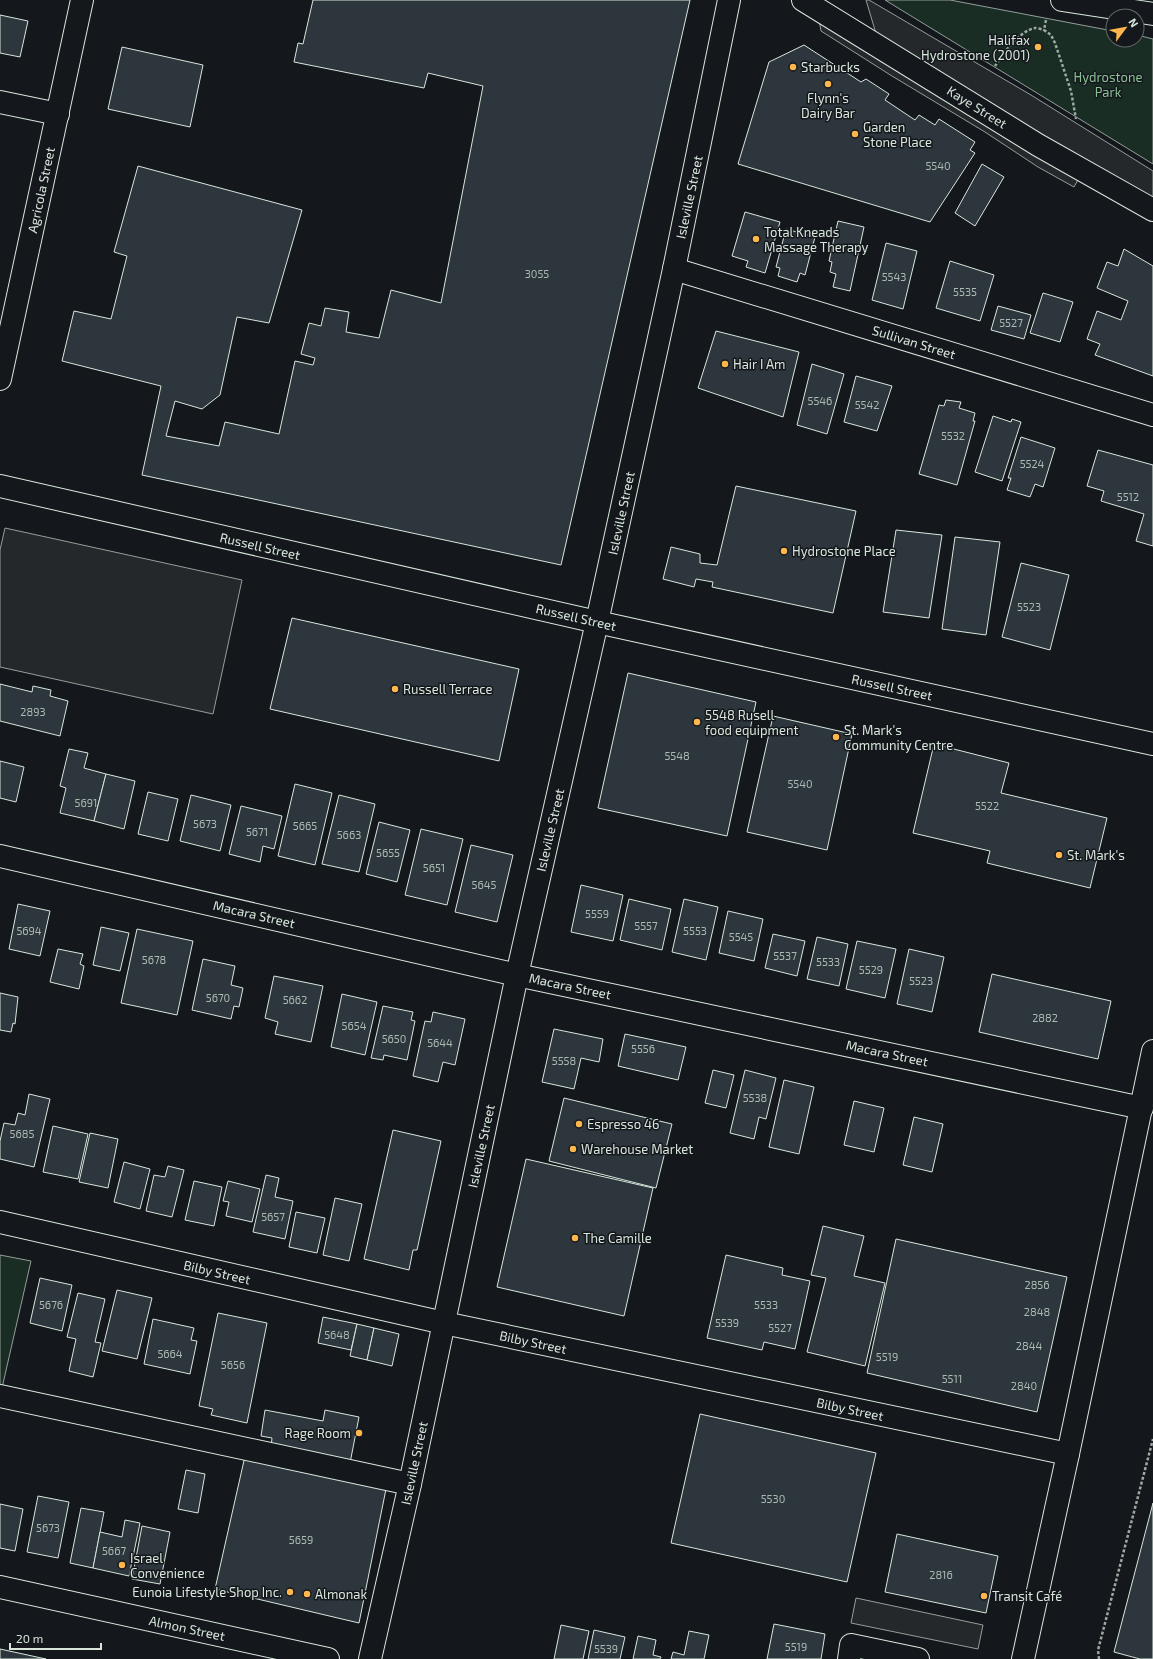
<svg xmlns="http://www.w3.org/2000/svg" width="1153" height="1659" viewBox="0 0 1153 1659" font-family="'Exo 2',sans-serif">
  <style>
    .green { fill: #1a2d24; stroke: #939e99 }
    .parking { fill: #24282b; stroke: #939e99 }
    .building { fill: #2c363c; stroke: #d8e6dc }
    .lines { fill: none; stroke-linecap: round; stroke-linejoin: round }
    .minor-casing { stroke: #d8e6dc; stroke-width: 24 }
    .major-casing { stroke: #d8e6dc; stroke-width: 24 }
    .path { stroke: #9da8a2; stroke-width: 2.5; stroke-dasharray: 3 2; stroke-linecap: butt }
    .minor { stroke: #14181c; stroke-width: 22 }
    .major { stroke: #14181c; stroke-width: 22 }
    .poi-dot { fill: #ffb74d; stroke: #14181c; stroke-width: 1.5 }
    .labels { text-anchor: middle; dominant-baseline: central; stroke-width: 3; stroke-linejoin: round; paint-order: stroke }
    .number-label { font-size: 11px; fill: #adbab4 }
    .poi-label { font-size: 13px; fill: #d8e6dc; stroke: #14181c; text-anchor: start }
    .park-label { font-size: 13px; fill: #8ac095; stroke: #14181c }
    .street-label { font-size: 13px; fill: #d8e6dc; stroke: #14181c }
  </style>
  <rect width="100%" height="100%" fill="#14181c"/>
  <!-- green -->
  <g class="green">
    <polygon points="885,0 950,0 1113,31 1113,40 1137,40 1137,35 1153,39 1153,164"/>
    <polygon points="0,1255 31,1261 2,1388 0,1388"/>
  </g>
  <!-- parking -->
  <g class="parking">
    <polygon points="866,0 869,0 1031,95 1153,171 1153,210 1083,171 1074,187 1038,167 985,132 892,76 821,31 817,9 880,47"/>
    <polygon points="5,528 242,580 213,714 0,667 0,550"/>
    <polygon points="856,1598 983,1625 978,1649 851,1623"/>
  </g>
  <!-- building -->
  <g class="building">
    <polygon points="313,0 690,0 561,565 142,475 161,386 62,361 74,311 111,319 127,256 114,252 138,166 302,210 269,323 237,317 220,395 202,409 175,401 166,436 219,446 225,422 279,434 295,361 313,365 315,358 301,354 309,323 321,326 325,308 349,312 346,332 379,338 391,290 441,303 483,86 428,73 424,88 294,62 298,43 303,44"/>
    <polygon points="0,15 28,21 20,57 0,53"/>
    <polygon points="804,45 861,82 866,79 889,94 885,100 915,120 919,115 935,125 939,119 975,142 970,150 975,153 930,222 738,164 769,62"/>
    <polygon points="122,47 203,65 190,127 108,109"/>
    <polygon points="982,164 1004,177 975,226 955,213"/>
    <polygon points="745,212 780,222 765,273 746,267 748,261 732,256"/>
    <polygon points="838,221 864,227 850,291 833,287 836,274 830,272 832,262 829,261"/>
    <polygon points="786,229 815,237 805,275 800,273 797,282 778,276 780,268 776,267"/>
    <polygon points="886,243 917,251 903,309 872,300"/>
    <polygon points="1124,249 1153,266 1153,376 1095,355 1100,344 1087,339 1097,311 1121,320 1128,301 1097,288 1107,262 1118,266"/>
    <polygon points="950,261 994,275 980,321 936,308"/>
    <polygon points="1043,293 1073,302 1060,342 1030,333"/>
    <polygon points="998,306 1031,315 1024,339 991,330"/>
    <polygon points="716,331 799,352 783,417 698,388"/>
    <polygon points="812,364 844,374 827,434 797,425"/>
    <polygon points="856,376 892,386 877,431 844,422"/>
    <polygon points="946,400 961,402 959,408 975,413 973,421 975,421 957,485 919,474 939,405 944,406"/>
    <polygon points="993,416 1011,422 1012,419 1021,422 1002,481 975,472"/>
    <polygon points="1021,437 1055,448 1043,487 1035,484 1030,497 1007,490 1011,478 1008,478"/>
    <polygon points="1098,450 1153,465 1153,546 1136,541 1144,514 1101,501 1104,491 1087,486"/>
    <polygon points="736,486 856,511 833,613 712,587 713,582 696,579 694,587 663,579 671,547 700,554 700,563 717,565"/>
    <polygon points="896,530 942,535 929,618 883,612"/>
    <polygon points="955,537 1000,542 986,635 942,629"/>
    <polygon points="1021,563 1069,575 1050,650 1002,637"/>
    <polygon points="292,618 519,669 499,761 270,709"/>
    <polygon points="628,673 756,702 727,836 598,808"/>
    <polygon points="0,684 32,692 33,686 51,690 50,696 68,701 60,736 0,721"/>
    <polygon points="773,716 852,734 827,850 747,832"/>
    <polygon points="934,744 1009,763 1001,793 1107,818 1090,888 987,863 990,851 913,833"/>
    <polygon points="69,749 88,753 84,768 106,774 94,821 60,813 66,788 60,786"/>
    <polygon points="0,761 24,767 16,802 0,798"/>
    <polygon points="106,774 135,781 124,829 94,821"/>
    <polygon points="295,784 332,793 315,865 278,856"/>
    <polygon points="148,792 178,799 168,841 138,834"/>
    <polygon points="191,795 231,805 220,851 180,841"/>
    <polygon points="339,795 375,804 359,872 322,864"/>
    <polygon points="241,806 282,816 274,849 263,846 260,862 229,854"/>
    <polygon points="379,822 410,830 397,882 366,874"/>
    <polygon points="421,829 463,839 447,905 405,895"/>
    <polygon points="471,845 513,855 497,922 455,912"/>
    <polygon points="581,885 623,895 613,941 571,932"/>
    <polygon points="629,899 671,909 662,950 620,940"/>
    <polygon points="684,899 718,907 706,960 672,952"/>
    <polygon points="18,904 50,911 40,956 9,949"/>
    <polygon points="728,911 763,919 754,961 719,953"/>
    <polygon points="101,927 129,933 120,971 93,965"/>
    <polygon points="137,929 193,941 177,1015 121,1003"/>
    <polygon points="773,934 805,941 797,976 765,968"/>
    <polygon points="817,937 848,944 839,986 807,979"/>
    <polygon points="857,941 896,949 885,998 846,989"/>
    <polygon points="58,949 83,954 80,964 84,966 79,989 50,982"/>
    <polygon points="909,949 944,957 932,1012 897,1004"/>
    <polygon points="203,959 235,966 231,985 243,988 239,1007 234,1006 231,1019 192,1010"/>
    <polygon points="992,974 1111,1001 1098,1059 979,1032"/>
    <polygon points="274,976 323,986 311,1042 275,1034 278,1022 265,1018"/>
    <polygon points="0,993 18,997 15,1024 13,1023 11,1032 0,1030"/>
    <polygon points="342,994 377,1002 365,1055 331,1047"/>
    <polygon points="383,1006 413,1012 411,1020 415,1021 407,1060 384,1055 383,1060 371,1058"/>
    <polygon points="433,1012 465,1019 455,1065 443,1062 438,1082 413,1076 425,1021 431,1022"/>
    <polygon points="554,1029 603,1039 599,1062 581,1058 574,1089 542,1082"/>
    <polygon points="625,1034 686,1047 678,1080 618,1066"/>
    <polygon points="713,1070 734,1075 726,1108 705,1103"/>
    <polygon points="745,1070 776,1078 766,1119 759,1117 754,1139 730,1133"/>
    <polygon points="784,1080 814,1087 799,1154 769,1147"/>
    <polygon points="29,1094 50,1099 34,1167 0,1159 0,1141 4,1123 15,1125 18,1113 25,1115"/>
    <polygon points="564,1098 672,1124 656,1188 549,1161"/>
    <polygon points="854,1101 884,1108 874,1152 844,1145"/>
    <polygon points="914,1117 943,1124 932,1172 903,1165"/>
    <polygon points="53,1126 88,1134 78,1179 43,1172"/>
    <polygon points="393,1130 441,1141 417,1250 413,1250 409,1270 364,1259"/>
    <polygon points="90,1133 118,1139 108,1188 79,1182"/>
    <polygon points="526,1159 653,1188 624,1316 497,1287"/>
    <polygon points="124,1162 150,1169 140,1209 114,1202"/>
    <polygon points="168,1166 184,1170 172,1217 146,1211 154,1175 165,1177"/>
    <polygon points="266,1175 279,1178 275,1197 293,1201 285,1239 253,1232"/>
    <polygon points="194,1181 222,1187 214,1226 185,1220"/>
    <polygon points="228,1181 260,1189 252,1222 226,1216 229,1202 223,1201"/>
    <polygon points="335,1198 362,1204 349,1261 323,1255"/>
    <polygon points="296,1212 325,1218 317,1253 289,1247"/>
    <polygon points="823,1226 864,1236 854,1276 885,1283 865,1366 807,1352 826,1278 811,1275"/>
    <polygon points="896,1239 1067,1277 1037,1412 867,1373"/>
    <polygon points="726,1255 783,1268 782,1275 810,1281 795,1349 764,1342 762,1350 707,1338"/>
    <polygon points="40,1278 72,1285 62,1331 30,1323"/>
    <polygon points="117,1290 152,1298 137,1359 102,1351"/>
    <polygon points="78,1293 105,1299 95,1342 101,1343 93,1377 69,1371 76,1339 67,1337"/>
    <polygon points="218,1313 267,1323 247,1423 211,1415 213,1409 199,1406"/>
    <polygon points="323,1317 357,1324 351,1350 318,1343"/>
    <polygon points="153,1319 194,1328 191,1340 197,1341 190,1374 144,1364"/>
    <polygon points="357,1324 374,1328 367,1360 350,1356"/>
    <polygon points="374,1328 399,1334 392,1366 367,1360"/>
    <polygon points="265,1410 323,1421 325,1410 359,1417 350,1463 271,1447 272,1438 261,1436"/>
    <polygon points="700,1414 876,1453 847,1582 671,1543"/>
    <polygon points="245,1456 386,1489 359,1623 215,1589"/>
    <polygon points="186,1470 205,1474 198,1513 178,1509"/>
    <polygon points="38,1496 69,1502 58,1558 27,1552"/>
    <polygon points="1153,1503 1153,1659 1140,1659 1114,1652"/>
    <polygon points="0,1504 23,1509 15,1551 0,1548"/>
    <polygon points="81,1508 104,1512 93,1568 70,1563"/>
    <polygon points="125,1520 140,1523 129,1576 93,1568 100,1532 122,1537"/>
    <polygon points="142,1526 170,1532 160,1584 132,1579"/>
    <polygon points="897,1534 998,1556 986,1613 885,1592"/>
    <polygon points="774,1624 825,1634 821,1659 767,1659"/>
    <polygon points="561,1625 589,1631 583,1659 554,1659"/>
    <polygon points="594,1630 625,1637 620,1659 588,1659"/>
    <polygon points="689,1631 709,1635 704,1659 671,1659 673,1652 684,1655"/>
    <polygon points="638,1636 656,1640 653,1655 661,1657 660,1659 633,1659"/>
    <polygon points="0,1649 46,1659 0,1659"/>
  </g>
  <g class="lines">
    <!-- minor casing -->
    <g class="minor-casing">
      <g id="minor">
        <polyline points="0,102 58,114"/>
        <polyline points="674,269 1153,415"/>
        <polyline points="0,379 82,0"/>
        <polyline points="0,486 597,622 1153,744"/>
        <polyline points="0,856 517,975 1142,1108"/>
        <polyline points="0,1222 444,1323 1068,1454"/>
        <polyline points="0,1396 410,1484"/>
        <polyline points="0,1587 328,1659"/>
        <polyline points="370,1659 410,1484 517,975 597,622 674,269 729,0"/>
        <polyline points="849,1659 851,1645 918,1659"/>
      </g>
    </g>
    <!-- major casing -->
    <g class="major-casing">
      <g id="major">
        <polyline points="803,0 1038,145 1153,210"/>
        <polyline points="1062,0 1153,14"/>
        <polyline points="1023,1659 1068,1454 1153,1051"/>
      </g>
    </g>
    <!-- path -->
    <g class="path">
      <polyline points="1046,20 1044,30 1051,35 1055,43 1071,91 1076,119"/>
      <path d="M995 66C1003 54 1019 31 1035 28 1037 28 1041 29 1044 30"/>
      <polyline points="1099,1659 1098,1650 1153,1439"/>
    </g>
    <!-- minor -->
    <use href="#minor" class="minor"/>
    <!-- major -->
    <use href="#major" class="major"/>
  </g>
  <!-- markers -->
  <g class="poi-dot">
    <circle cx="1038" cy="47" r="4"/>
    <circle cx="793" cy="67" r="4"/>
    <circle cx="828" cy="84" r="4"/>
    <circle cx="855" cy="134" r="4"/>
    <circle cx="756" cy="239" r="4"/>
    <circle cx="725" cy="364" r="4"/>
    <circle cx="784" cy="551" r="4"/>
    <circle cx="395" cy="689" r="4"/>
    <circle cx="697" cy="722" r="4"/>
    <circle cx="836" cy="737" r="4"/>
    <circle cx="1059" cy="855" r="4"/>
    <circle cx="579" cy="1124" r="4"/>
    <circle cx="573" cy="1149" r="4"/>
    <circle cx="575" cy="1238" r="4"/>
    <circle cx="359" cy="1433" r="4"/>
    <circle cx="122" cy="1565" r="4"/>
    <circle cx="290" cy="1592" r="4"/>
    <circle cx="307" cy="1594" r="4"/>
    <circle cx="984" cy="1596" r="4"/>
  </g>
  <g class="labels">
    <!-- number labels -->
    <g class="number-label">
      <text x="938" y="165">5540</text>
      <text x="537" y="273">3055</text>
      <text x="894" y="276">5543</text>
      <text x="965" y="291">5535</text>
      <text x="1011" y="322">5527</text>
      <text x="820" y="400">5546</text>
      <text x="867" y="404">5542</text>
      <text x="953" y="435">5532</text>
      <text x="1032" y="463">5524</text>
      <text x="1128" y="496">5512</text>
      <text x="1029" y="606">5523</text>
      <text x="33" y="711">2893</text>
      <text x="677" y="755">5548</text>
      <text x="800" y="783">5540</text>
      <text x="86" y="802">5691</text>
      <text x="987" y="805">5522</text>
      <text x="205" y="823">5673</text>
      <text x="305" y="825">5665</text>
      <text x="257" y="831">5671</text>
      <text x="349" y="834">5663</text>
      <text x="388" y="852">5655</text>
      <text x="434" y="867">5651</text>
      <text x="484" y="884">5645</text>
      <text x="597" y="913">5559</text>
      <text x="646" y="925">5557</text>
      <text x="29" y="930">5694</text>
      <text x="695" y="930">5553</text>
      <text x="741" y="936">5545</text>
      <text x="785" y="955">5537</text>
      <text x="154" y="959">5678</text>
      <text x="828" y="961">5533</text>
      <text x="871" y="969">5529</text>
      <text x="921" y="980">5523</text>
      <text x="218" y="997">5670</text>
      <text x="295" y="999">5662</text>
      <text x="1045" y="1017">2882</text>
      <text x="354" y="1025">5654</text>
      <text x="394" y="1038">5650</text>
      <text x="440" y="1042">5644</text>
      <text x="643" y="1048">5556</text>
      <text x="564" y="1060">5558</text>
      <text x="755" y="1097">5538</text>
      <text x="22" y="1133">5685</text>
      <text x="273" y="1216">5657</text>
      <text x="1037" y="1284">2856</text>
      <text x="51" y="1304">5676</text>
      <text x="766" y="1304">5533</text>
      <text x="1037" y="1311">2848</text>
      <text x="727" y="1322">5539</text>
      <text x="780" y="1327">5527</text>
      <text x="337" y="1334">5648</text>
      <text x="1029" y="1345">2844</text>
      <text x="170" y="1353">5664</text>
      <text x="887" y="1356">5519</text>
      <text x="233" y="1364">5656</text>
      <text x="952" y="1378">5511</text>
      <text x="1024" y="1385">2840</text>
      <text x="773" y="1498">5530</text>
      <text x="48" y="1527">5673</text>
      <text x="301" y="1539">5659</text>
      <text x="114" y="1550">5667</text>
      <text x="941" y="1574">2816</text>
      <text x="796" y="1646">5519</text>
      <text x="606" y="1648">5539</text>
    </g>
    <!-- poi labels -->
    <g class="poi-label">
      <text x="1030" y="40" text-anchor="end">Halifax<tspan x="1030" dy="15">Hydrostone (2001)</tspan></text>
      <text x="801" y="67">Starbucks</text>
      <text x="828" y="98" text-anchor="middle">Flynn's<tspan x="828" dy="15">Dairy Bar</tspan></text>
      <text x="863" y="127">Garden<tspan x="863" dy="15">Stone Place</tspan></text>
      <text x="764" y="232">Total Kneads<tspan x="764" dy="15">Massage Therapy</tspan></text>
      <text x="733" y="364">Hair I Am</text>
      <text x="792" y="551">Hydrostone Place</text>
      <text x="403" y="689">Russell Terrace</text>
      <text x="705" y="715">5548 Rusell<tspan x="705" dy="15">food equipment</tspan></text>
      <text x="844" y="730">St. Mark's<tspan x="844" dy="15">Community Centre</tspan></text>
      <text x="1067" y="855">St. Mark's</text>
      <text x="587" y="1124">Espresso 46</text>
      <text x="581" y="1149">Warehouse Market</text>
      <text x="583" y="1238">The Camille</text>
      <text x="351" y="1433" text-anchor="end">Rage Room</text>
      <text x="130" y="1558">Israel<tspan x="130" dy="15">Convenience</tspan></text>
      <text x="282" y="1592" text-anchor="end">Eunoia Lifestyle Shop Inc.</text>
      <text x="315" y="1594">Almonak</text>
      <text x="992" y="1596">Transit Café</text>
    </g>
    <!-- park labels -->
    <g class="park-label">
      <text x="1108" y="77">Hydrostone<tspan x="1108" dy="15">Park</tspan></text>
    </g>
    <!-- street labels -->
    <g class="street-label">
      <text transform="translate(977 107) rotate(32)">Kaye Street</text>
      <text transform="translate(41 190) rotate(-78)">Agricola Street</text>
      <text transform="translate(689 197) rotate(-78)">Isleville Street</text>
      <text transform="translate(914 342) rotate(17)">Sullivan Street</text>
      <text transform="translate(621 513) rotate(-78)">Isleville Street</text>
      <text transform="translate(260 546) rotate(13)">Russell Street</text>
      <text transform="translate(576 617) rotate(13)">Russell Street</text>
      <text transform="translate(892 687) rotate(12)">Russell Street</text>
      <text transform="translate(550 830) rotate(-77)">Isleville Street</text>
      <text transform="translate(254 914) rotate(13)">Macara Street</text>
      <text transform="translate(570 986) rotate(12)">Macara Street</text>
      <text transform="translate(887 1053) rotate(12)">Macara Street</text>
      <text transform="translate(481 1146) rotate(-78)">Isleville Street</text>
      <text transform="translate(217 1272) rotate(13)">Bilby Street</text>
      <text transform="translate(533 1342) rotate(12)">Bilby Street</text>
      <text transform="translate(850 1409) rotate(12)">Bilby Street</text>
      <text transform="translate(414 1463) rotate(-78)">Isleville Street</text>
      <text transform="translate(187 1628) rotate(12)">Almon Street</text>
    </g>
  </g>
  <!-- north arrow -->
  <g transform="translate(1125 28) rotate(58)"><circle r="19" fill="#14181c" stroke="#626a69"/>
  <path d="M0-3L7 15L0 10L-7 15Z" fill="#ffb74d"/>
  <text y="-6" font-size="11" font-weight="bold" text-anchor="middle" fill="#d8e6dc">N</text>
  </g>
  <!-- scale -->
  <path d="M10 1643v6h91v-6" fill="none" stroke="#d8e6dc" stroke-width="2"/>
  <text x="16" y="1643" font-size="12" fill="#d8e6dc" stroke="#14181c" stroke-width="3" paint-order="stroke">20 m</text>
</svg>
